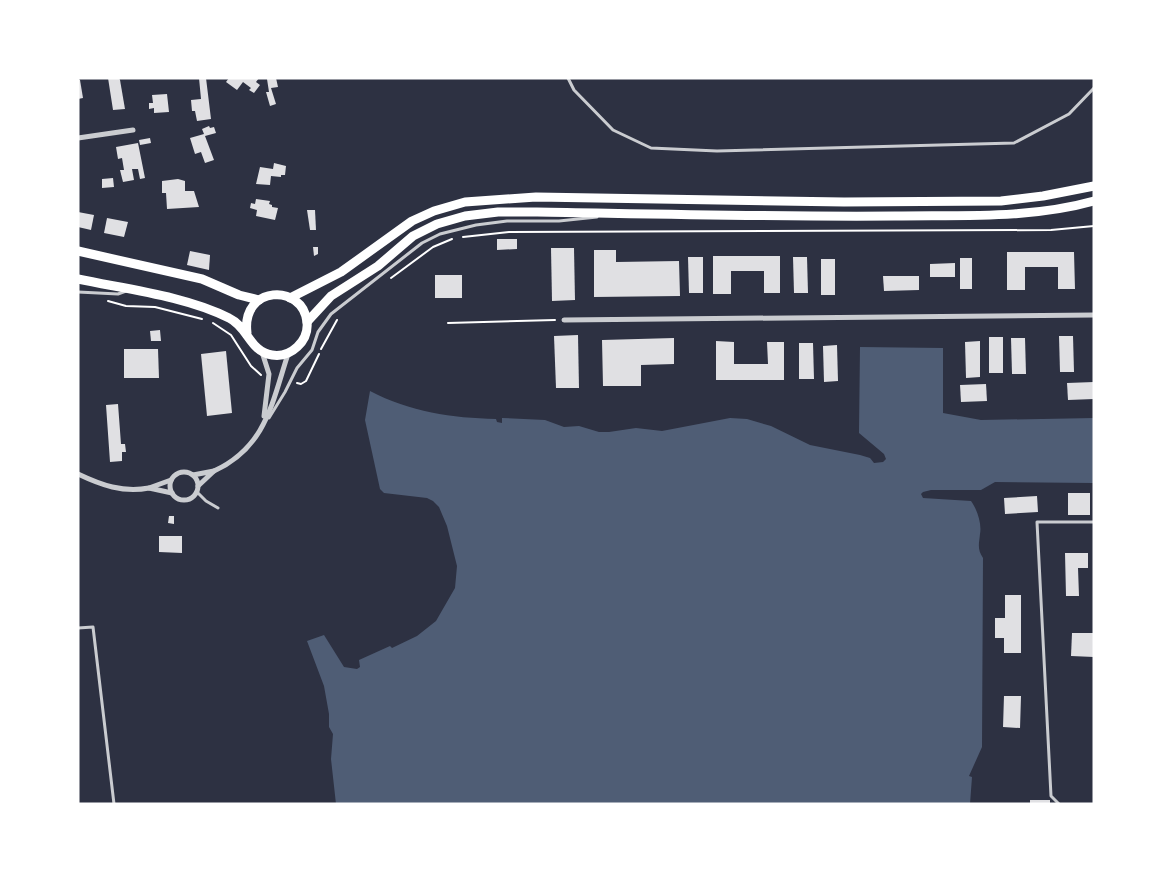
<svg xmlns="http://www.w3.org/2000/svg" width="1172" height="882" viewBox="0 0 1172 882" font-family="Manrope,sans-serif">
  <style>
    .water { fill: #4f5d75 }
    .building { fill: #e0e0e3 }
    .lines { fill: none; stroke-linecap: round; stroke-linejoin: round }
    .path { stroke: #fff; stroke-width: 2 }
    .service { stroke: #caccd0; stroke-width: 3 }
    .minor { stroke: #caccd0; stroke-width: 5 }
    .primary { stroke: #fff; stroke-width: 9 }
  </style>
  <rect width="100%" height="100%" fill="#2d3142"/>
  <!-- water -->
  <path class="water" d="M860 347 943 348V413L981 420 1094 418V483L995 482 981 490H931L923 492 921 494 923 498 971 501C977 509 982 524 980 534 979 544 977 549 983 558L982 747 969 776 972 777 970 804H336L331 759 333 734 329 727V714L324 686 307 641 324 635 344 667 357 669 360 667 359 660 390 646 392 648 417 636 436 621 455 588 457 566 447 526 439 507 433 501 427 498 384 493 380 489 365 420 370 391C410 412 452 418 496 419L497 422 502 423V418L545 420 564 427 579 426 599 432H609L636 428 662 431 730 418 747 419 771 426 810 445 860 455 870 458 874 463 883 462 886 459 884 454 859 433Z"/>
  <!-- building -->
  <g class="building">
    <polygon points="108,78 119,78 120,80 125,109 113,110"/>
    <polygon points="199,78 206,78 211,119 197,121 195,111 192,111 191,100 201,99"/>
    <polygon points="229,78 259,78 256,82 260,85 254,93 249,90 251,88 243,82 237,90 226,82"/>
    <polygon points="276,78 278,87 271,88 276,104 270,106 266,92 269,92 267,79"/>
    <polygon points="78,80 80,80 83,98 78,99"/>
    <polygon points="167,94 169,112 154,113 154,108 149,109 149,103 153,103 152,95"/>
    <polygon points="209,126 210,128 214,127 216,133 205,136 214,160 205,163 201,152 195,154 190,138 204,134 202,129"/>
    <polygon points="150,138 151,143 140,145 139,140"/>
    <polygon points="138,143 145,178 140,179 138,169 132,169 134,180 123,182 120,170 124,170 122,158 118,159 116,147"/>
    <polygon points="274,163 286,166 285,175 281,175 281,177 271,176 270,185 256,184 260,167 273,169"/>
    <polygon points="113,178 114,187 102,188 102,179"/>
    <polygon points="178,179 185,181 185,191 194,191 199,207 167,209 166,193 162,193 162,181"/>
    <polygon points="256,199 270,201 269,204 272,205 272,207 278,208 275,220 256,216 257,210 250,208 251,203 255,204"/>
    <polygon points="307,210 315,210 316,230 310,230"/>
    <polygon points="78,212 94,215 91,230 78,227"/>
    <polygon points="107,218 128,222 124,237 104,233"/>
    <polygon points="497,239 517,239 517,249 497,250"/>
    <polygon points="313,247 318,247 318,254 314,256"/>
    <polygon points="551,248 574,248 575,300 552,301"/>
    <polygon points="594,250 616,250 616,262 679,261 680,296 594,297"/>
    <polygon points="190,251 210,255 209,270 187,265"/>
    <polygon points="1007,252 1074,252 1075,289 1058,289 1058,267 1025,267 1025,290 1007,290"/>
    <polygon points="713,256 780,256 780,293 764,293 764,271 731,271 731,294 713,294"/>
    <polygon points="688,257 703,257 703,293 689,293"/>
    <polygon points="793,257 807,257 808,293 794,293"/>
    <rect x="960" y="258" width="12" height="31"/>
    <rect x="821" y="259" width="14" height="36"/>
    <polygon points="955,263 955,277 930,277 930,264"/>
    <rect x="435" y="275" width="27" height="23"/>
    <polygon points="883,276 919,276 919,290 884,291"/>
    <polygon points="160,330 161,341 151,341 150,331"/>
    <polygon points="578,335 579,388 556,388 554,336"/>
    <polygon points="1059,336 1073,336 1074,372 1060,372"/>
    <rect x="989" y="337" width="14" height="36"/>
    <polygon points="674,338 674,364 641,365 641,386 603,386 602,340"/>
    <polygon points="1011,338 1025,338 1026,374 1012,374"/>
    <polygon points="716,341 734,342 734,364 768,364 767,342 784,342 784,380 716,380"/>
    <polygon points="980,341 980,377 966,378 965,342"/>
    <polygon points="799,343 813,343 814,379 799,379"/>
    <polygon points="837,345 838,381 824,382 823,346"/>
    <polygon points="124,349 158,349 159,378 124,378"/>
    <polygon points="226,351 232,413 207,416 201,354"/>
    <polygon points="1094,382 1094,399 1068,400 1067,383"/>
    <polygon points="986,384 987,401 961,402 960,385"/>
    <polygon points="118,404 121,444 125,444 126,452 122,452 122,461 110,462 106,405"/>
    <rect x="1068" y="493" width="22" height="22"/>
    <polygon points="1037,496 1038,512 1005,514 1004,498"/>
    <polygon points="169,516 174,516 174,524 168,523"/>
    <polygon points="159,536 182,536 182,553 159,552"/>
    <polygon points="1065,553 1088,553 1088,568 1078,568 1079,596 1066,596"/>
    <polygon points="1005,595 1021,595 1021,653 1004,653 1004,638 995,638 995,618 1005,618"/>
    <polygon points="1072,633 1094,633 1094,657 1071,656"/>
    <polygon points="1004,696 1021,696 1020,728 1003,727"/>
    <rect x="1030" y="800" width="20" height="4"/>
  </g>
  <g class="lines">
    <!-- path -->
    <g class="path">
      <polyline points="463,237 509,232 1051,230 1094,226"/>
      <polyline points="391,278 433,247 452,239"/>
      <polyline points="108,301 126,306 155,307 202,319"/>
      <polyline points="213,323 231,335 251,366 261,375"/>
      <polyline points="448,323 555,320"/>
      <polyline points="321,349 337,320"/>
      <polyline points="297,383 301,384 306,381 319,354"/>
    </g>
    <!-- service -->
    <g class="service">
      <polyline points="568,78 574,90 613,130 651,148 717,151 1014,143 1069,114 1094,88"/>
      <polyline points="78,292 118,294 126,291"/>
      <polyline points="269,418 285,392 297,368 312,350 318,332 331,314 422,243 440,234 476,225 507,221 559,221 597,217"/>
      <polyline points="197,492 206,501 218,508"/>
      <polyline points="78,628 93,627 114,804"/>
      <polyline points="1059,804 1051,796 1037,522 1094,522"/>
    </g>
    <!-- minor -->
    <g class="minor">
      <polyline points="78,138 133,130"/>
      <polyline points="564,320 1094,315"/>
      <polyline points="262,352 269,374 264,416"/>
      <path d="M214 471C266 447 272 403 288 354"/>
      <circle cx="184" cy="486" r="14"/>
      <path d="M78 474C101 485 123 493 149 488"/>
      <polyline points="193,475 214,471 198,486"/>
      <polyline points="171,480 149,488 172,493"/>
    </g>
    <!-- primary -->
    <g class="primary">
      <polyline points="78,251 202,279 239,295 259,300"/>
      <path d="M78 279C125 289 186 296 229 318 248 327 250 352 272 355 291 358 309 341 307 322 303 283 241 285 247 333"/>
      <polyline points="290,298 341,272 412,221 434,211 465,202 536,197 844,202 1001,201 1043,196 1094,186"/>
      <path d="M307 322 331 296 378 266 413 236 437 224 465 216 498 212H537C656 214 776 217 895 216 961 215 1030 219 1094 201"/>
    </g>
  </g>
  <!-- border -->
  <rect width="1172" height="882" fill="none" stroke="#ffffff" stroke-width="159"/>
</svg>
